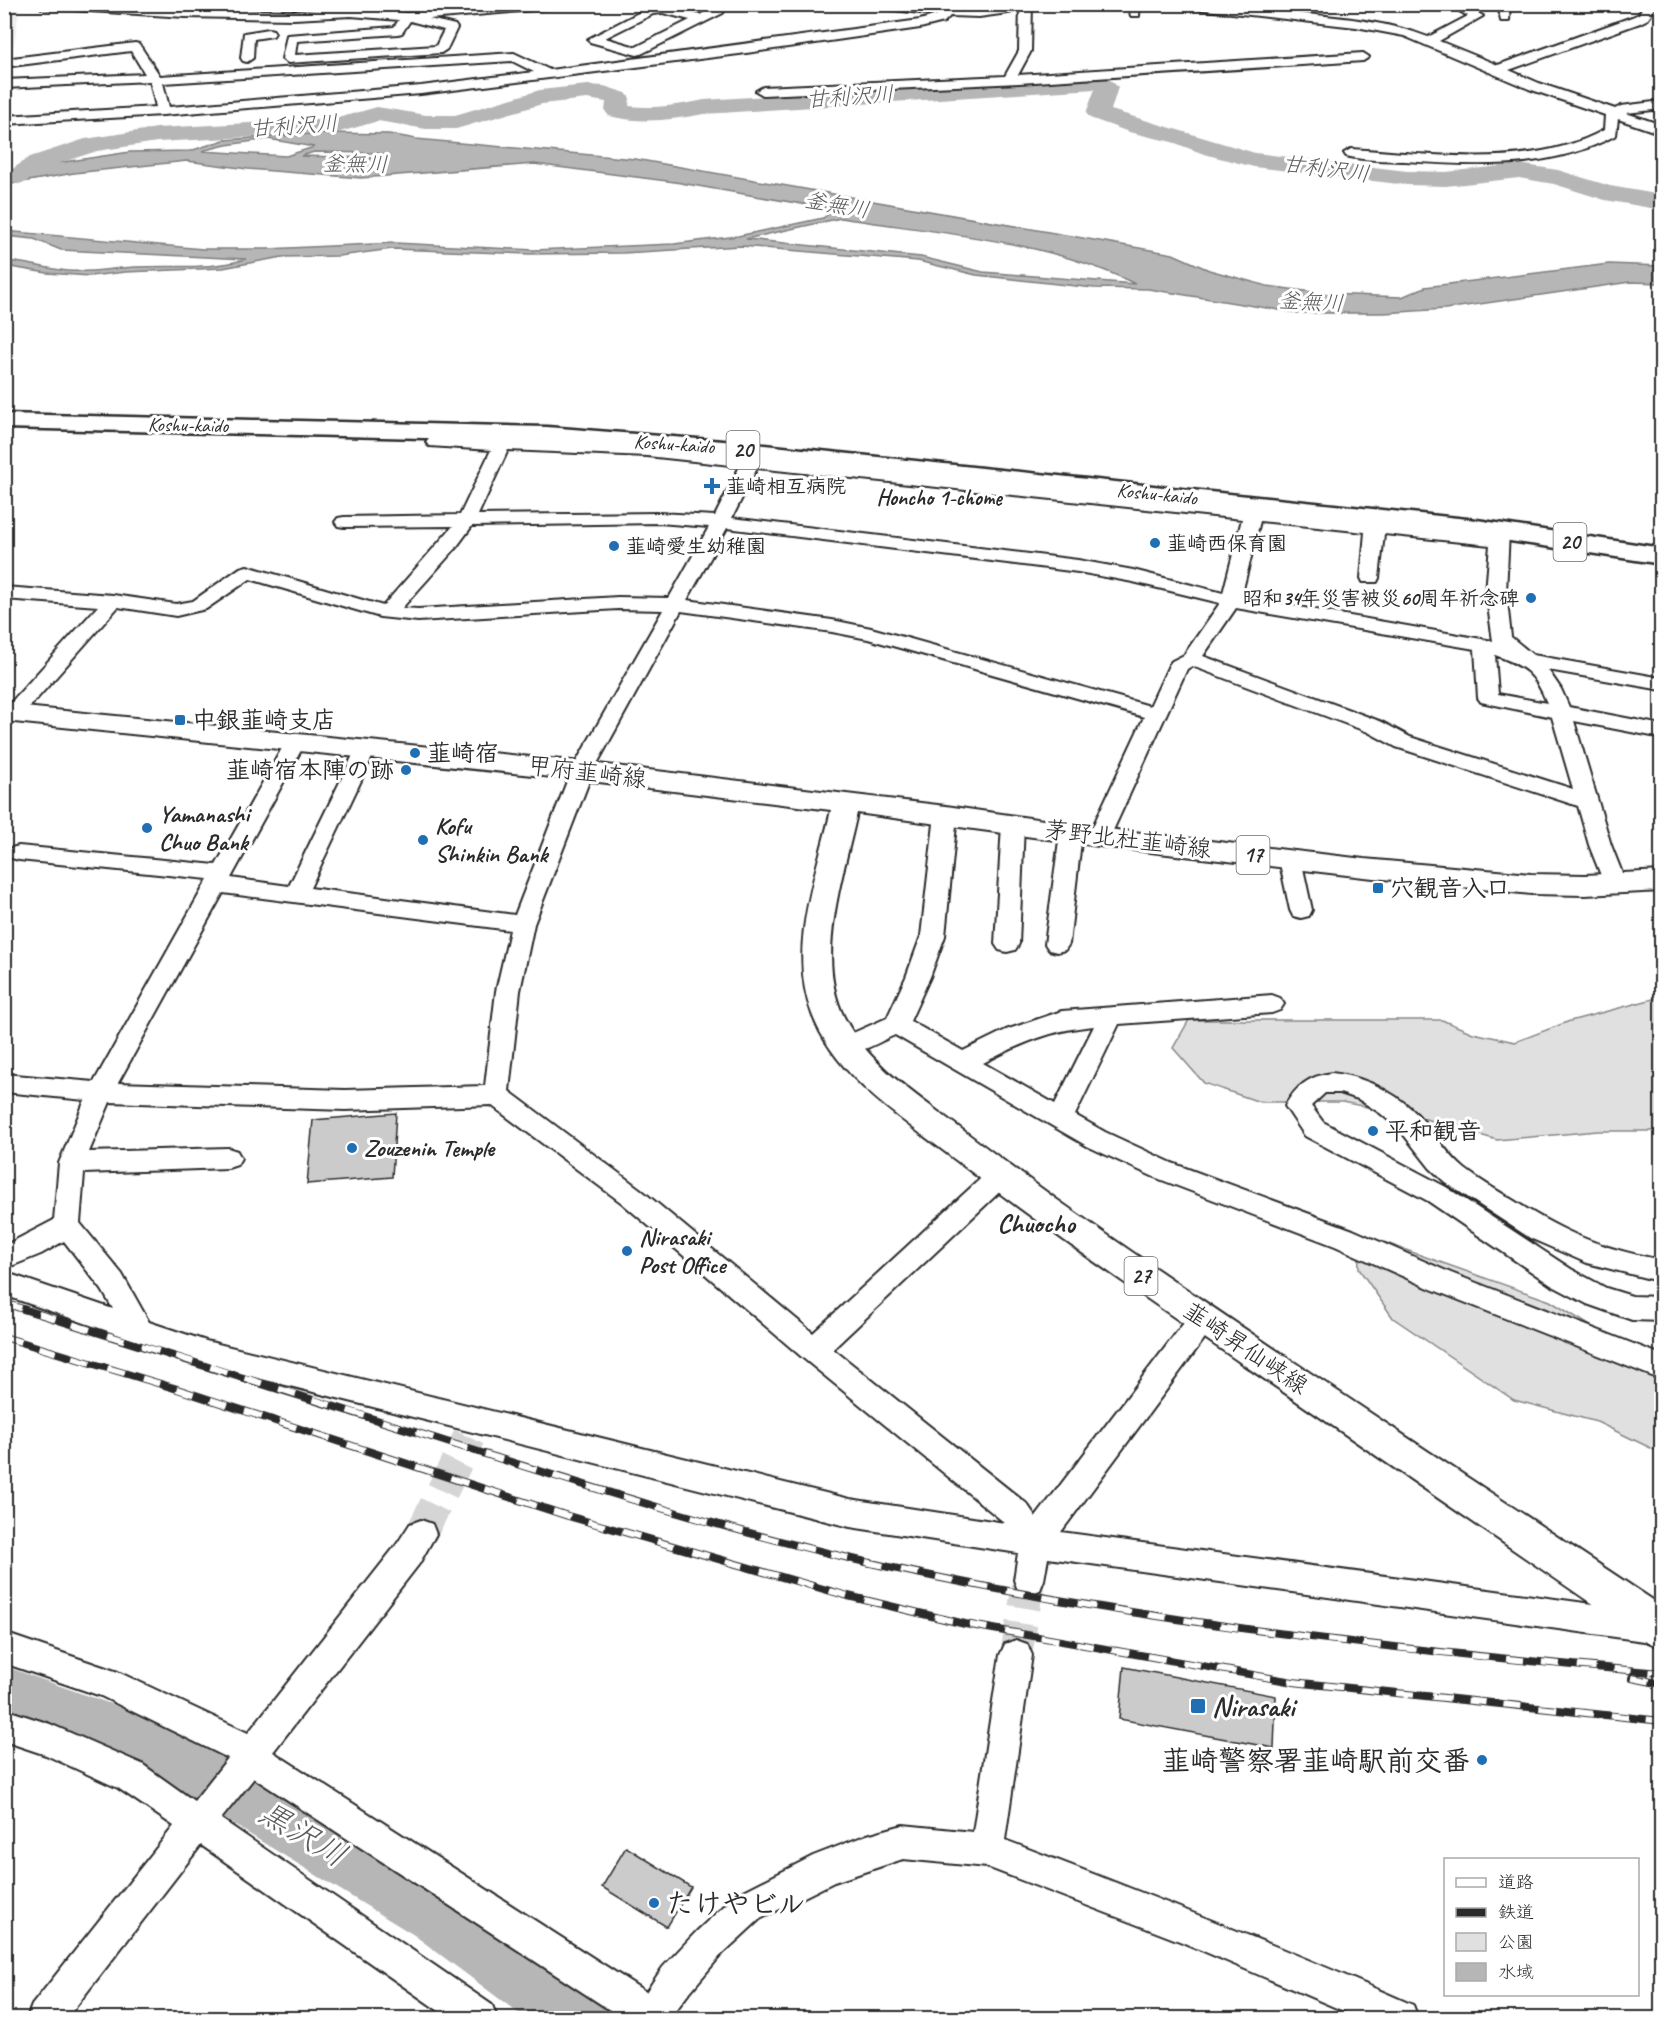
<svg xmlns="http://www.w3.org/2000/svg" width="1666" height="2023" viewBox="0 0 1666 2023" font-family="Caveat,'Klee One',sans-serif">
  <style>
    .built { fill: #efefef }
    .green { fill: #e0e0e0; stroke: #868686; stroke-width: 1.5 }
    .water { fill: #b6b6b6; stroke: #7e7e7e; stroke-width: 1.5; fill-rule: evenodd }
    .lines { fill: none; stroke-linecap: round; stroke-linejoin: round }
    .river { fill: #b6b6b6; fill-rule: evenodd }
    .building { fill: #cbcbcb; stroke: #2b2b2b; stroke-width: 1.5 }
    .minor-tunnel { stroke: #d5d5d5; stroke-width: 32; stroke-dasharray: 32 16; stroke-linecap: butt }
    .minor-casing { stroke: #2b2b2b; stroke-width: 4 }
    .major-casing { stroke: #2b2b2b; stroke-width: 4 }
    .highway-casing { stroke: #2b2b2b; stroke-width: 5 }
    .minor { fill: #fff; fill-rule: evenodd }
    .major { fill: #fff; fill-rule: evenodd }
    .highway { fill: #fff; fill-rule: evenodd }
    .rail-casing { stroke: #2b2b2b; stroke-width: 8 }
    .rail { stroke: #fff; stroke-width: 6; stroke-dasharray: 18; stroke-linecap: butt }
    .poi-dot { fill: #1f6fb2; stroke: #fff; stroke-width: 2 }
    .labels { text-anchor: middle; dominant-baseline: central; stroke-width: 6; stroke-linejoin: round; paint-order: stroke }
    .far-street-label { font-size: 20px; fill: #2b2b2b; stroke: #fff }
    .far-poi-label { font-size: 20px; font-weight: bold; fill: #2b2b2b; stroke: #fff; text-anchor: start }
    .far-water-label { font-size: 22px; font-style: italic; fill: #5c5c5c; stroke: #fff }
    .shield { fill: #fff; stroke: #6b6b6b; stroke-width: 1.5 }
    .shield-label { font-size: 22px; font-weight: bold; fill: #2b2b2b }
    .far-neighbourhood-label { font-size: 22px; font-weight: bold; fill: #2b2b2b; stroke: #fff }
    .poi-label { font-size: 24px; font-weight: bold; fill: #2b2b2b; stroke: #fff; text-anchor: start }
    .street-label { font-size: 24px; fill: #2b2b2b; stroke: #fff }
    .quarter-label { font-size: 27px; font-weight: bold; fill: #2b2b2b; stroke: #fff }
    .near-poi-label { font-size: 28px; font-weight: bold; fill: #2b2b2b; stroke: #fff; text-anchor: start }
    .near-water-label { font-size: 32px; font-style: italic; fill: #5c5c5c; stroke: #fff }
  </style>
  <rect width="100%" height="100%" fill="#fff"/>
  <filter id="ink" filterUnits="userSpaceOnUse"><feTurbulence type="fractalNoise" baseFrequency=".0167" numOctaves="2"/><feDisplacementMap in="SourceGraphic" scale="12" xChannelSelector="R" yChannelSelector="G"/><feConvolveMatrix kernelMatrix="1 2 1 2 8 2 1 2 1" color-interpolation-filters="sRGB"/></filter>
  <g filter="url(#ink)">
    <!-- built -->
    <polygon class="built" points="5,5 20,5 11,62 5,63"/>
    <!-- green -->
    <g class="green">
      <polygon points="1661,997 1661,1131 1598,1131 1497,1140 1422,1118 1342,1102 1260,1102 1204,1083 1173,1048 1189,1020 1442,1020 1473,1033 1515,1042 1570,1021"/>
      <polygon points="1358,1233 1550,1301 1612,1339 1661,1384 1661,1453 1597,1422 1514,1400 1393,1318 1359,1269"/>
    </g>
    <!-- water -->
    <path class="water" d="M325 133 389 134 416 139 635 159 1173 254 1209 270 1267 286 1328 294 1402 297 1425 287 1609 264 1661 266V283L1630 282 1445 309 1384 313H1298L1148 289 1094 288 976 275 918 261 741 246 623 253 530 254 392 249 339 256 282 257 223 268 125 272 90 276 47 273 5 266V261C26 262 46 269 68 271 91 273 113 268 136 267 172 265 212 270 246 259L61 250 34 239 5 236V231L203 249H267L395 243 534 250 674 244 738 236 823 218 831 212 825 208 675 182 534 164 361 178 248 169 187 161 74 173 5 185V168L11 170 130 152 190 151 224 140ZM268 139 314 147 286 156 202 151 226 145ZM314 152 377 153 390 156 375 158 301 156ZM841 218C937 233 1048 240 1135 284L983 272 921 257 746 239Z"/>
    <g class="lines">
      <!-- river -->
      <g class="river">
        <path d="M1099 75 1107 77 1118 87 1111 110 1255 153 1407 171 1446 172 1519 164 1558 170 1610 186 1662 195V210L1605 200 1554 184 1519 178 1446 186 1407 185 1254 167 1204 154 1172 142 1129 132 1090 118 1086 113 1095 89 704 114C672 120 641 124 609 116L605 111 606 102 587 99 542 104 456 129H426L378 121 340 132 157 142 97 151 48 167 26 182 17 184 8 182 5 177 8 172 30 157 85 139 157 128 338 118 377 107 426 115H455L540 90 587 85 604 86 626 93 630 98 629 106C655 109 679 105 704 100Z"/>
        <polygon points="4,1666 187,1731 456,1893 599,1996 608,2018 525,2018 414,1935 151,1774 4,1721"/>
      </g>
    </g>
    <!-- building -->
    <g class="building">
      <polygon points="396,1113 392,1177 307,1184 313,1120"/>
      <polygon points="1124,1667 1276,1696 1274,1748 1119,1719"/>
      <polygon points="626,1847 691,1887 667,1927 602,1887"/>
    </g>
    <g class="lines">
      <!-- minor-tunnel -->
      <g class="minor-tunnel">
        <polyline points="421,1534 469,1437"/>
        <polyline points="1016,1655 1029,1580"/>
      </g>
      <!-- minor casing -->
      <g class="minor-casing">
        <g id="minor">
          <path d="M36 4H108L185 9 294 11 351 8 407 13 509 4H563L557 8 429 19 455 25 457 28 447 49 441 53 288 63 282 59 287 35 394 27 399 20 351 16 294 19 185 17 42 8ZM410 21 444 30 436 46 295 55 297 41 398 34 402 33Z"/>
          <path d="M717 4H729L723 13 641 54 637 55 590 42 588 39 650 7 663 5 700 15ZM663 13 690 20 636 47 605 38 653 14Z"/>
          <path d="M871 4H909L979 10 1018 4 1012 12 1008 13 979 17 950 16 944 22 920 28 739 54 421 94 163 115 4 124V116L156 107 150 81 4 88V80L145 74 131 51 4 67V59L135 43 139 44 160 76 514 53 550 70 920 20 937 15 877 8ZM512 61 534 72 421 86 169 107 163 83Z"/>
          <polygon points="1020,4 1032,4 1031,51 1018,75 1363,53 1369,57 1363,61 1019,83 763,95 756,91 763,87 1005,76 1019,51"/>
          <polygon points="1128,4 1140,4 1139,16 1131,16"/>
          <path d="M1181 4C1223 4 1264 9 1306 14 1347 18 1389 22 1428 37L1468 16 1447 4H1463L1483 16 1439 41 1498 65 1632 17 1639 14 1644 4H1656L1648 19 1640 23 1509 70 1539 83 1615 109 1621 106 1662 101V109L1626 113 1662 125V134L1618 119 1616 135C1553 170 1476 166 1405 161 1386 160 1365 161 1346 156L1344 153 1351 149C1431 154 1532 170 1604 130L1605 115 1529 89 1404 36 1356 27 1187 8Z"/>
          <polygon points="1498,4 1510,4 1509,21 1501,21"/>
          <polygon points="269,29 273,30 275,33 273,36 254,39 253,58 247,62 243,61 241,58 244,33"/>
          <path d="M435 437 503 438 647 446 1491 534 1494 528H1506L1509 532 1506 592 1511 637 1533 655 1662 678V690L1548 670 1561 689 1569 707 1662 725V738L1574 721 1611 845 1626 883 1623 888 1615 891 1607 888 1604 883 1589 845 1578 806 1396 747 1368 732 1192 666 1187 669 1110 837 1107 842 1099 844 1091 842 1088 837 1144 717 868 639 832 632 681 611 593 771 534 924 520 991 509 1091 640 1189 813 1333 991 1169 1000 1166 1009 1169 1013 1176 1009 1183 833 1349 1027 1504 1036 1517 1193 1311 1203 1307 1213 1311 1217 1319 1213 1327 1061 1532 1651 1612 1662 1616V1638L1651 1642 1048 1558 1044 1580 1040 1590 1029 1594 1018 1590 1014 1580 1018 1553 850 1527 206 1365 4 1295V1272L113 1309 102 1290 64 1241 41 1254 4 1269V1246L54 1220 59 1163 85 1100 4 1092V1074L94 1082 208 879 19 860 11 858 8 853 11 848 19 846 216 865 285 743 288 738 295 736 302 738 305 743 231 878 289 886 356 749 359 744 366 742 373 744 376 749 310 888 515 915 571 771 663 610 618 609 418 621 380 617 250 579 206 609 176 616 118 607 19 719 12 720 4 718 5 709 98 606 4 599V587L113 595 176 604 193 601 240 568 247 566 383 606 453 526 344 527 338 526 335 522 338 518 344 517 460 515 491 450 429 446 426 442 429 438ZM508 450 647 456 740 466 715 516 659 513 478 515ZM757 468 1242 519 1223 593 1133 570 1078 560 732 518ZM1260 521 1365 532 1361 578 1363 582H1377L1379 578 1384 534 1490 545 1486 592 1493 641 1241 597ZM659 523 709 527 669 598 618 597 418 609 402 608 455 549 472 526ZM727 528 1078 572 1133 582 1220 603 1184 655 1172 661 1169 665 1150 706 871 628 832 620 687 600ZM1236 608 1475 649 1478 698 1481 702 1552 717 1573 789 1410 737 1382 722 1203 656ZM1495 655C1525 666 1535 673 1547 703L1498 694ZM223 893 510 930 496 991 485 1086 345 1090 118 1083ZM110 1102 345 1110 491 1105 622 1203 803 1358 1005 1523 850 1499 206 1341 149 1322 122 1274 80 1223 84 1173 228 1168 237 1165 241 1158 237 1151 228 1148 89 1152Z"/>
          <path d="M946 808 954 810 957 815 945 936 930 977 910 1021 963 1051 1006 1030 1062 1011 1272 995 1280 998 1284 1004 1280 1010 1272 1013 1119 1024 1075 1115 1105 1132 1172 1163 1353 1230 1451 1273 1662 1355V1380L1431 1289 1335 1246 1154 1177 1087 1146 895 1035C878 1042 855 1058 837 1052L834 1046 837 1040 887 1018 906 977 921 936 935 815 938 810ZM1094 1026 1055 1104 983 1063C1022 1043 1050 1030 1094 1026Z"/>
          <polygon points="1013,817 1021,819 1024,824 1019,944 1015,950 1007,952 999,950 995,944 1002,824 1005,819"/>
          <polygon points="1071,826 1079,828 1082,833 1069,944 1065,950 1057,952 1049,950 1045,944 1060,833 1063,828"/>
          <polygon points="1290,851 1298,854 1301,859 1312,910 1309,916 1301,918 1293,916 1290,910 1279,859 1282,854"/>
          <path d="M1332 1073C1368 1077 1403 1096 1426 1124 1439 1140 1449 1156 1465 1169 1479 1180 1495 1189 1511 1199 1565 1233 1598 1248 1662 1260V1282L1587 1263 1530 1238 1446 1183 1430 1168 1400 1130 1380 1113 1358 1099 1340 1093H1325L1311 1106 1323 1122 1446 1187 1571 1269 1606 1288 1632 1296 1662 1297V1321L1632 1320 1587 1304 1551 1285 1428 1201 1305 1136 1285 1106C1296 1086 1309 1076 1332 1073Z"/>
          <path d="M421 1520 432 1524 436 1534 419 1564 273 1752 646 1992 663 1967 697 1931 736 1895 813 1856 867 1835 903 1825 973 1832 1000 1655 1005 1644 1016 1640 1027 1644 1032 1655 1005 1840C1142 1892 1279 1946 1413 2005L1418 2018H1360L1182 1942 987 1867 903 1859 834 1882 760 1919 721 1955 689 1993 670 2018H622L254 1778 221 1819 492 2005 497 2018H449L201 1845 67 2018H27L32 2005 174 1826 118 1788 46 1755 4 1741V1709L50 1724 142 1764 194 1801 228 1758 101 1696 4 1663V1633L118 1672 248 1733 397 1544 410 1524Z"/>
        </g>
      </g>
      <!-- major casing -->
      <g class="major-casing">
        <path id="major" d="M4 705 582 762 946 806 1099 828 1364 859 1531 874 1585 875 1662 871V891L1585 895 1531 894 1364 877 1099 846 857 813C844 875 814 957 844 1017 866 1061 909 1090 948 1119 984 1146 1020 1173 1056 1199 1255 1339 1459 1471 1662 1606V1648L1648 1642C1512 1549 1377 1456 1241 1363 1145 1297 1049 1232 957 1161 905 1120 837 1080 812 1014 787 948 816 876 831 810L582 780 4 721Z"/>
      </g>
      <!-- highway casing -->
      <g class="highway-casing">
        <polygon id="highway" points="4,414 547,427 736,442 1477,520 1662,548 1662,564 1477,536 736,456 547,441 4,428"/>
      </g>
      <!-- minor -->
      <use href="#minor" class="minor"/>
      <!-- major -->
      <use href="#major" class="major"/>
      <!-- highway -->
      <use href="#highway" class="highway"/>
      <!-- rail casing -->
      <g class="rail-casing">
        <g id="rail">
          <path d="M4 1303C135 1344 266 1384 396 1426 549 1474 701 1524 857 1560 1122 1620 1392 1650 1662 1673"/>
          <polyline points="4,1337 174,1388 568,1516 848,1596 965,1624 1293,1682 1662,1721"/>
          <polyline points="1632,1678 1662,1684"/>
        </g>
      </g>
      <!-- rail -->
      <use href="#rail" class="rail"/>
    </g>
  </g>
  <!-- markers -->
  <g class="poi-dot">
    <path d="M709 477h6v6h6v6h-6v6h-6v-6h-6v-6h6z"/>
    <circle cx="1155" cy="543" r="6"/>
    <circle cx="614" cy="546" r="6"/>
    <circle cx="1531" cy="598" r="6"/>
    <rect x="174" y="714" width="12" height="12" rx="3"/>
    <circle cx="415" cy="753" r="6"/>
    <circle cx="406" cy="770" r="6"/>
    <circle cx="147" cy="828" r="6"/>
    <circle cx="423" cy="840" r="6"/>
    <rect x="1372" y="882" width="12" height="12" rx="3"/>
    <circle cx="1373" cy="1131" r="6"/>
    <circle cx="352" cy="1148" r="6"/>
    <circle cx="627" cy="1251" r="6"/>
    <rect x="1190" y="1698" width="16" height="16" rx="3"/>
    <circle cx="1482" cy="1760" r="6"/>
    <circle cx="654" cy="1903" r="6"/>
  </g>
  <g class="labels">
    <!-- far-street labels -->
    <g class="far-street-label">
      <text transform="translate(188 425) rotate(1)">Koshu-kaido</text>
      <text transform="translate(674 444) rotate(4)">Koshu-kaido</text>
      <text transform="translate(1157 494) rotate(6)">Koshu-kaido</text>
    </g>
    <!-- far-poi labels -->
    <g class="far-poi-label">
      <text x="726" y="486">韮崎相互病院</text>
      <text x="1167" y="543">韮崎西保育園</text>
      <text x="626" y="546">韮崎愛生幼稚園</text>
      <text x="1519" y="598" text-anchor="end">昭和34年災害被災60周年祈念碑</text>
    </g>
    <!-- far-water labels -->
    <g class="far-water-label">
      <text transform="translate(850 97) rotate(-4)">甘利沢川</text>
      <text transform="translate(294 126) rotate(-4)">甘利沢川</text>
      <text transform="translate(355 164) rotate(1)">釜無川</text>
      <text transform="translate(1326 169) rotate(7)">甘利沢川</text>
      <text transform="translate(837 205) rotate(10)">釜無川</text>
      <text transform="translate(1311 302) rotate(3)">釜無川</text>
    </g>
    <!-- shield labels -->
    <g class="shield">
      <rect x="726.5" y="431" width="33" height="38" rx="4.5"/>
      <rect x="1553.5" y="523" width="33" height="38" rx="4.5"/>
      <rect x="1236.5" y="836" width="33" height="38" rx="4.5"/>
      <rect x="1124.5" y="1257" width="33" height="38" rx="4.5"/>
    </g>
    <g class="shield-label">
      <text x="743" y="450">20</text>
      <text x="1570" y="542">20</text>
      <text x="1253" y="855">17</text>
      <text x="1141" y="1276">27</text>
    </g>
    <!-- far-neighbourhood labels -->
    <g class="far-neighbourhood-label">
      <text x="939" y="498">Honcho 1-chome</text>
    </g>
    <!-- poi labels -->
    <g class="poi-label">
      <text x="192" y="720">中銀韮崎支店</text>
      <text x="427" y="753">韮崎宿</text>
      <text x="394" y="770" text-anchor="end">韮崎宿本陣の跡</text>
      <text x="159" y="814">Yamanashi<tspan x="159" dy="28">Chuo Bank</tspan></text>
      <text x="435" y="826">Kofu<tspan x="435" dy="28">Shinkin Bank</tspan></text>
      <text x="1390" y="888">穴観音入口</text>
      <text x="1385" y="1131">平和観音</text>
      <text x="364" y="1148">Zouzenin Temple</text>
      <text x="639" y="1237">Nirasaki<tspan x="639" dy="28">Post Office</tspan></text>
    </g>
    <!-- street labels -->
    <g class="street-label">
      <text transform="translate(587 772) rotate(7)">甲府韮崎線</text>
      <text transform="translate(1128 839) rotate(7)">茅野北杜韮崎線</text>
      <text transform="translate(1246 1348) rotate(34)">韮崎昇仙峡線</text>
    </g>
    <!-- quarter labels -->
    <g class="quarter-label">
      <text x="1036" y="1223">Chuocho</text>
    </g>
    <!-- near-poi labels -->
    <g class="near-poi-label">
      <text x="1212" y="1706">Nirasaki</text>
      <text x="1470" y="1760" text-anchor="end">韮崎警察署韮崎駅前交番</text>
      <text x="666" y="1903">たけやビル</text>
    </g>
    <!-- near-water labels -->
    <g class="near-water-label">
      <text transform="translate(303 1834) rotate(31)">黒沢川</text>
    </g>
  </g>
  <!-- margin -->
  <rect width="1666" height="2023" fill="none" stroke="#fff" stroke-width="24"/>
  <rect x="12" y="12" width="1642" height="1999" fill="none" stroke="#2b2b2b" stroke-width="2" filter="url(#ink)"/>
  <!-- legend -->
  <rect x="1444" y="1858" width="195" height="138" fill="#ffffff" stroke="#aaaaaa" stroke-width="1.5"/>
  <rect x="1456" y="1878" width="30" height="9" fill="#ffffff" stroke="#aaaaaa" stroke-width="1.5"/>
  <text x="1498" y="1888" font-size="18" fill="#2b2b2b">道路</text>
  <rect x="1456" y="1908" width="30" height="9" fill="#2b2b2b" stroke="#aaaaaa" stroke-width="1.5"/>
  <text x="1498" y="1918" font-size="18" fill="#2b2b2b">鉄道</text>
  <rect x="1456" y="1933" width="30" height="18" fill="#e0e0e0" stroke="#aaaaaa" stroke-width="1.5"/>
  <text x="1498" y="1948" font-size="18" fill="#2b2b2b">公園</text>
  <rect x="1456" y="1963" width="30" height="18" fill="#b6b6b6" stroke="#aaaaaa" stroke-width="1.5"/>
  <text x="1498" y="1978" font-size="18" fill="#2b2b2b">水域</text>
</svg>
